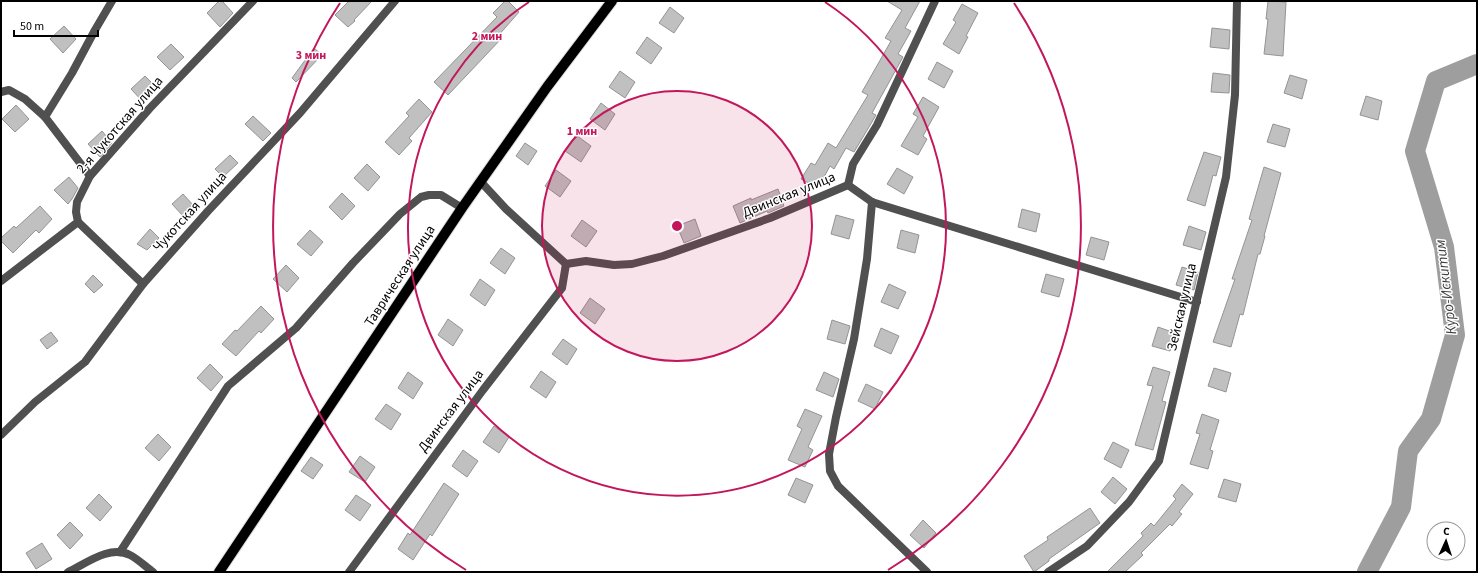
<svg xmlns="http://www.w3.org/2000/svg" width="1478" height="573" viewBox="0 0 1478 573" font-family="'Source Sans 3',sans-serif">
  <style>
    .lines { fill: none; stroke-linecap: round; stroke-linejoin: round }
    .river { stroke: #9e9e9e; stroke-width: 20 }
    .building { fill: #c0c0c0; stroke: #949494 }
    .primary-casing { stroke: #dbdbdb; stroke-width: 12 }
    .minor { stroke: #505050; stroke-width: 8 }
    .primary { stroke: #000; stroke-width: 10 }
    .ring { fill: none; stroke: #c2185b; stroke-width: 2 }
    .labels { text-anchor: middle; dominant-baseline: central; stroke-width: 3; stroke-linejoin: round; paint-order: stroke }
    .street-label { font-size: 14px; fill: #000; stroke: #fff }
    .water-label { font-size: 15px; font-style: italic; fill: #3f3f3f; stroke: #fff }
    .centre { fill: #c2185b; stroke: #fff; stroke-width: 2 }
    .ring-label { font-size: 12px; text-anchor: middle; font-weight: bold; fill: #c2185b; stroke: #fff; stroke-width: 3; stroke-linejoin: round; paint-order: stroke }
  </style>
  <rect width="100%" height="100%" fill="#fff"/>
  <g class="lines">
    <!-- river -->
    <polyline class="river" points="1367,572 1401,507 1408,451 1431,419 1455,335 1444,247 1415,151 1436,81 1477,64"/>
  </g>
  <!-- building -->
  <g class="building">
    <polygon points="219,1 222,1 233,13 220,27 207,13"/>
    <polygon points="349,1 372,1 354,20 355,21 348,27 335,15"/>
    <polygon points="505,1 508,1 519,12 498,36 501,39 448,95 434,82 497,17 493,13"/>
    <polygon points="887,1 920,1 905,28 911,31 898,54 903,57 872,113 876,115 872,122 854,152 846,148 834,169 830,166 818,188 801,179 811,163 815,165 828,143 836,148 868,95 862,92 891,41 885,38 902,10"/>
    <polygon points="1268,1 1286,2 1283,56 1264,54 1268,19 1266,19"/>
    <polygon points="962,4 978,13 966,36 968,37 959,54 943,44 956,22 953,20"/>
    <polygon points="670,7 684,18 674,33 659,23"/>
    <polygon points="64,26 76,39 63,53 50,39"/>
    <polygon points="1212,28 1230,30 1229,49 1210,47"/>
    <polygon points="647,37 662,48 651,64 636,53"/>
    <polygon points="171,44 184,57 170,70 157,57"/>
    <polygon points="314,48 322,55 296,82 292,78"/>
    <polygon points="937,62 953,71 944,88 928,79"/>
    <polygon points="620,71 635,82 625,98 609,87"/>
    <polygon points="1213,73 1230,75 1229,93 1211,92"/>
    <polygon points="1290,75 1307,80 1302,99 1284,93"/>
    <polygon points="145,76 158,89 144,103 131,89"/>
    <polygon points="1366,96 1382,101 1378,120 1360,115"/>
    <polygon points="923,97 939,107 923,136 927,139 918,155 901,146 918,117 913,114"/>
    <polygon points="419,99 432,112 409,138 412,141 399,155 385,142 409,116 406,113"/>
    <polygon points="601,103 615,114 605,130 590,119"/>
    <polygon points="16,105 29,119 15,132 2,119"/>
    <polygon points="253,116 271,133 263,141 245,124"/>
    <polygon points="1273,124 1290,129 1285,147 1267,142"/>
    <polygon points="102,131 112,143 100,157 88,144"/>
    <polygon points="576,135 591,146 581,162 565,151"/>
    <polygon points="525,143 537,151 528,165 516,156"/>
    <polygon points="1204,152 1221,157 1216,176 1213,175 1205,206 1187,200"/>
    <polygon points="230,155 238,163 223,177 215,169"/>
    <polygon points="367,164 380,177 368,191 354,178"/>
    <polygon points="1264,167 1281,173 1264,236 1265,236 1260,254 1258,254 1243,315 1240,314 1231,347 1213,342 1235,279 1232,279 1252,220 1249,219"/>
    <polygon points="897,168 913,177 904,194 887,184"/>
    <polygon points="556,170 571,181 560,197 545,186"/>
    <polygon points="69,177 78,188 72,199 68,204 54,190"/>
    <polygon points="778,189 784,206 768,213 767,211 740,223 733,206 751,198 751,200"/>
    <polygon points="342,193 355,206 342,220 329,207"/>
    <polygon points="183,194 194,206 183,216 172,204"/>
    <polygon points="40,206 52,219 39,233 36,230 13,253 1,241 1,238 14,226 16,228"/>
    <polygon points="1022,209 1040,214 1036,232 1018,227"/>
    <polygon points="836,215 854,220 849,239 831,234"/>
    <polygon points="695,219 701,236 684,243 677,226"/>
    <polygon points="582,220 597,231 586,247 571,236"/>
    <polygon points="1189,226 1206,232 1201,250 1183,245"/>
    <polygon points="150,229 159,238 147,250 137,244"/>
    <polygon points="310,230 323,242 311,256 297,244"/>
    <polygon points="901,230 919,235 915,253 897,248"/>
    <polygon points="1091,237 1109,242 1104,260 1086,255"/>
    <polygon points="501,248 515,258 505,274 490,263"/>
    <polygon points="286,265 299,278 287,292 273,279"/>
    <polygon points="1182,267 1198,272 1194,290 1176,285"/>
    <polygon points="1046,274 1064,279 1059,297 1041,292"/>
    <polygon points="93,275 103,285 94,293 85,284"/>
    <polygon points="480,279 495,290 485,306 470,295"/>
    <polygon points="889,284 906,292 898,309 881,302"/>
    <polygon points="590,298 605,309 595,324 580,313"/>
    <polygon points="261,306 274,319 261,333 259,331 236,356 222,344 235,330 237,331"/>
    <polygon points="448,319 463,330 453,346 438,335"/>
    <polygon points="832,320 850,326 845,344 827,339"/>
    <polygon points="1158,327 1175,333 1170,351 1152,346"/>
    <polygon points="881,328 899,336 891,354 874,346"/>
    <polygon points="51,332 58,341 47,349 40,340"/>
    <polygon points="563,339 577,349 567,365 552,354"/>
    <polygon points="210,364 223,377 211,391 197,378"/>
    <polygon points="1153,367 1170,372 1162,401 1166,402 1153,450 1135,445 1153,386 1147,385"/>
    <polygon points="1214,368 1231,373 1226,392 1208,386"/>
    <polygon points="541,371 556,382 546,398 530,387"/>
    <polygon points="408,372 423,383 413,399 398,388"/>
    <polygon points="824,372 839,379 833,397 816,390"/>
    <polygon points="866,384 883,392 875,409 858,401"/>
    <polygon points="386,404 401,414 391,430 375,419"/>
    <polygon points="805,409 822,416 808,447 813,450 805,467 788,460 802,429 797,426"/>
    <polygon points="1202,414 1219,420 1210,450 1213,451 1208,469 1190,464 1200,434 1196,433"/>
    <polygon points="494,426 509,437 499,453 483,442"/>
    <polygon points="158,434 171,447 159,461 145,448"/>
    <polygon points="1113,442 1129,450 1121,468 1104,459"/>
    <polygon points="463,450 478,461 467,477 452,466"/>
    <polygon points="360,456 375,467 365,482 349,472"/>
    <polygon points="311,457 323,465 313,479 301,471"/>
    <polygon points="1113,477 1127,489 1115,504 1101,492"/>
    <polygon points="796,478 813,485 805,503 788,495"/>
    <polygon points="1224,479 1241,484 1236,502 1218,497"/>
    <polygon points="444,483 459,494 432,536 430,534 413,560 398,549 408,533 410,535"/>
    <polygon points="1182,484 1193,494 1179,512 1182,514 1172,526 1170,524 1141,553 1143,555 1125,572 1107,572 1143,536 1141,533 1151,523 1154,526 1176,499 1173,496"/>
    <polygon points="99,494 112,507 100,521 86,508"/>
    <polygon points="356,495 371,505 360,521 345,510"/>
    <polygon points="1090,508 1100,523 1049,559 1049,561 1034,572 1024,556 1048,540 1047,537"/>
    <polygon points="923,520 936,533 924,548 910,535"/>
    <polygon points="70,522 83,535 70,549 57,535"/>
    <polygon points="42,543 52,559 36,569 26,553"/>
  </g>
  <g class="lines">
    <!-- primary casing -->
    <g class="primary-casing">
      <polyline id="primary" points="219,572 462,208 547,87 612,1"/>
    </g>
    <!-- minor -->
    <g class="minor">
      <polyline points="1,92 9,90 25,99 45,117 72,73 95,30 112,1"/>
      <polyline points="45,117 90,176"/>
      <polyline points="481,182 506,209 566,264 586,261 614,265 632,264 663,256 770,218 848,185 853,164 877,125 935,1"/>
      <polyline points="848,185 872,202 1197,302"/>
      <polyline points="872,202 867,259 854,339 836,417 829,454 830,471 838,486 927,572"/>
      <polyline points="78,222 143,284"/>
      <polyline points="1,281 78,222 76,212 77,202 90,176 150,108 253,1"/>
      <polyline points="1,435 35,402 85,362 143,284 208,211 300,113 395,1"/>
      <polyline points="120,552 228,386 296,328 353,263 400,214 421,197 429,195 441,195 462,208"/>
      <path d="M68 572C87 563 109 545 130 555 138 559 146 567 153 572"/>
      <polyline points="349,572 483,390 562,288 566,264"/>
      <polyline points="1048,572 1087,546 1129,502 1159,461 1226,177 1235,95 1237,1"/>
    </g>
    <!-- primary -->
    <use href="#primary" class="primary"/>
  </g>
  <!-- distance rings -->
  <circle cx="677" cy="226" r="135" fill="#c2185b" fill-opacity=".12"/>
  <g class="ring">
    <circle cx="677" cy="226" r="135"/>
    <path d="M825 2A269 269 0 1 1 529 2"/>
    <path d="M466 570A404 404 0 0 1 340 3M1014 3A404 404 0 0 1 888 570"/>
  </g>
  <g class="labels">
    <!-- street labels -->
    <g class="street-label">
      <text transform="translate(120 125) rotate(-49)">2-я Чукотская улица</text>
      <text transform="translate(789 195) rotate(-22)">Двинская улица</text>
      <text transform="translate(190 212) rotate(-48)">Чукотская улица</text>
      <text transform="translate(400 276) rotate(-57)">Таврическая улица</text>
      <text transform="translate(1182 307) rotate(-77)">Зейская улица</text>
      <text transform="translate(451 411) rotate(-53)">Двинская улица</text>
    </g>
    <!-- water labels -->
    <g class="water-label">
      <text transform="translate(1446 287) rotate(-97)">Куро-Искитим</text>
    </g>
  </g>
  <circle cx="677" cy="226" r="6" class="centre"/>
  <g class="ring-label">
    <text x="487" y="40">2 мин</text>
    <text x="311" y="59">3 мин</text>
    <text x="582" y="135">1 мин</text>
  </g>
  <!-- border -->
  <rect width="1478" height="573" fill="none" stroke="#000000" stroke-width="4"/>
  <!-- north arrow -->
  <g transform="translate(1446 541) rotate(3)"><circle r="19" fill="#ffffff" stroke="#999999"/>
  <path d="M0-3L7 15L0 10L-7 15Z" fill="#000000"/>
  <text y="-6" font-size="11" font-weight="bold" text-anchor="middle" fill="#000000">С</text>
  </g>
  <!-- scale -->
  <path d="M14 30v6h84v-6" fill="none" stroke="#000000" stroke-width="2"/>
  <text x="20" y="30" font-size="12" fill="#000000" stroke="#ffffff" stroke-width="3" paint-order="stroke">50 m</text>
</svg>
